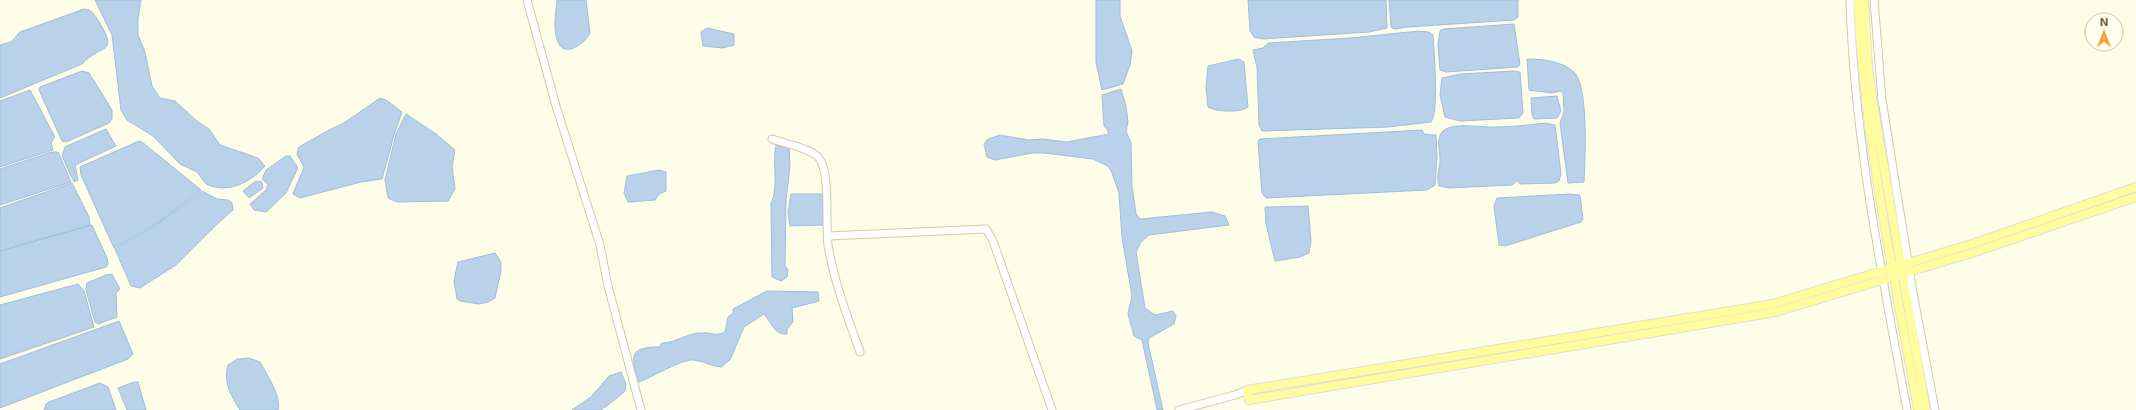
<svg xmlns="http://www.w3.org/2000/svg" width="2136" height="410" viewBox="0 0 2136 410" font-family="'DejaVu Sans',sans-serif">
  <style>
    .water { fill: #b9d2ea; stroke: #9ebedd }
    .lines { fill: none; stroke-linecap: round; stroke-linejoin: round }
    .minor-casing { stroke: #d2c9ab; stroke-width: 9 }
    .major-casing { stroke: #e2dfd7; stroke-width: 10 }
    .minor { stroke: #fff; stroke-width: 7 }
    .major { stroke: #fffc9d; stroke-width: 8 }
  </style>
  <rect width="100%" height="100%" fill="#fefde7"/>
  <!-- water -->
  <g class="water">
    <path d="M95 0H141L138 19V35L145 52 152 86 160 98 175 101 198 122 209 129 220 145 258 158 265 166C250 183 227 194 206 184L197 172 180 164 153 136 127 120 121 110 112 35Z"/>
    <path d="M557 0H586L590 33C583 46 562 59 557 39 553 27 556 12 557 0Z"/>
    <polygon points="1096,0 1120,0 1120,16 1132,51 1130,65 1123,84 1102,90 1096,62"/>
    <polygon points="1248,0 1386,0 1387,28 1369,32 1263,39 1254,37 1250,31"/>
    <polygon points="1389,0 1518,0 1518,17 1514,20 1408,27 1394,29 1391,27"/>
    <path d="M84 9C92 9 94 15 98 20 120 56 101 43 82 64L0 98V45L11 42 20 32Z"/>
    <polygon points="1514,24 1520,64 1518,67 1446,72 1440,70 1438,44 1440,31 1443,29"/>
    <polygon points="707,28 734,34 734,45 723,48 703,46 701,32"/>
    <path d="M1419 31 1429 32 1433 35C1434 51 1439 113 1431 122L1388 127 1262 131 1259 125 1257 67 1253 50 1263 48 1268 43 1350 38Z"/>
    <path d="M1239 59 1244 62 1248 107C1240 113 1217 112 1208 107L1206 87 1208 66Z"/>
    <path d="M1527 59C1542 59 1562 61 1574 72 1589 87 1585 160 1584 182L1568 183 1560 123 1564 112 1563 93 1561 91 1552 93 1529 90Z"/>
    <polygon points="82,71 89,73 112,110 112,119 109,123 66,142 62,141 39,90 40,87"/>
    <polygon points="1514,71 1520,72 1523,113 1519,118 1460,121 1445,117 1440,95 1442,78 1461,74"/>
    <polygon points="1121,89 1126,106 1128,122 1126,131 1131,143 1132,186 1136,214 1140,219 1212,212 1225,216 1229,225 1149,235 1141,242 1136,252 1145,308 1155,315 1173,311 1176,316 1174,324 1149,338 1148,343 1163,410 1157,410 1142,340 1134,336 1128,314 1132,296 1122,237 1119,193 1111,170 1106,165 1093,159 1044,153 1032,153 995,160 987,157 984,144 988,139 1000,135 1028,140 1043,139 1067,142 1109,134 1107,129 1104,126 1102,95"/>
    <polygon points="30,90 55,137 51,143 53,150 0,167 0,101"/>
    <polygon points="1557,96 1561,111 1557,118 1534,119 1532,115 1531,98"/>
    <polygon points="380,98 386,100 402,112 394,135 382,179 361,182 300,198 293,194 304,167 297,154 299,147 329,130 344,123"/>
    <polygon points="406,114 436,134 455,150 452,167 455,189 448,201 397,202 388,198 385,180 396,134"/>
    <path d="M1545 123 1555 125 1561 174 1559 181 1555 183 1520 184 1518 180 1512 185 1449 188 1439 186C1436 177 1440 168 1440 159 1440 151 1436 139 1442 132 1451 121 1483 128 1496 127 1512 127 1528 125 1545 123Z"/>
    <polygon points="106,129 116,146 75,165 78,180 74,182 62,156 65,147"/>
    <polygon points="1422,130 1424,134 1436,135 1437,156 1435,185 1427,190 1266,198 1262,193 1258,141 1260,139"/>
    <polygon points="139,141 142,142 201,190 158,222 114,248 81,175 80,167"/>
    <path d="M776 145 789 148 790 166 786 200 785 266 788 270 787 277 781 281 772 277 771 204C779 185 772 165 776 145Z"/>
    <polygon points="52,152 58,152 71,182 0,205 0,169"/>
    <polygon points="286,156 290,156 298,168 286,193 266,212 254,210 250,204 266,190 268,184 262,179 266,170"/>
    <polygon points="659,170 666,172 666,191 659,194 655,200 628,202 624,193 627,176"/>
    <polygon points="256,181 262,182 263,188 249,198 243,191"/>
    <polygon points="72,183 89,217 90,225 0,251 0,208"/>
    <polygon points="202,191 217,199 228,200 232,203 233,210 215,226 176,265 140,288 131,286 115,249 157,224"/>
    <polygon points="791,194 823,194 823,225 790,226 788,213"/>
    <polygon points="1570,194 1580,195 1583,219 1581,222 1505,246 1499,245 1494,206 1497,198"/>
    <polygon points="1308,206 1311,241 1309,253 1300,257 1275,261 1266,224 1265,207"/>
    <polygon points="92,225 107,258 108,264 106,267 0,297 0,251"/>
    <polygon points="495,253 501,262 501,270 495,298 488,302 479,304 460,301 457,299 454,281 458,262"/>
    <polygon points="112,274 120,289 116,293 117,317 98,324 95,322 86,290 87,283 106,275"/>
    <polygon points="78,284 84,291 94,327 0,359 0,305"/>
    <path d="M767 291 818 292 819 301 792 308 793 322 787 329V334C774 335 772 323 764 314L744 327 730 360 721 367C710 366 702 360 691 360 679 361 652 377 639 382 631 357 628 347 659 347L662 343C676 343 687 333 701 333 711 332 716 337 725 332L728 317 733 313V309Z"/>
    <polygon points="119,321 133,354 128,359 0,408 0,364"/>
    <path d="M249 358 260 362C266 373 282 397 278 410H240C231 396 223 382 228 365L237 359Z"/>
    <polygon points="621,372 626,384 625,391 617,398 601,410 572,410 591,397 609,376"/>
    <polygon points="134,382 138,382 146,410 127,410 118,388"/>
    <polygon points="100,383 108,387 116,410 44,410 46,404 49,402"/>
  </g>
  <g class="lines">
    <!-- minor casing -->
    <g class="minor-casing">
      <g id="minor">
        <polyline points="527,0 556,106 600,245 608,286 641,410"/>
        <path d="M1850 0C1854 138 1882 275 1907 410"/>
        <polyline points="1874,0 1882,100 1913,293 1935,410"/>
        <path d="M772 139C783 143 813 149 819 158 831 173 825 225 828 245 834 282 848 318 860 352"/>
        <polyline points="828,236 986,229 993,241 1052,410"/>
        <polyline points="1179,410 1235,395 1247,390"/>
      </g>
    </g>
    <!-- major casing -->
    <g class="major-casing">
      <g id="major">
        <path d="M1858 0C1864 138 1894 274 1918 410"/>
        <polyline points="1864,0 1868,68 1873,104 1926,410"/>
        <polyline points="2136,187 1975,243 1773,304 1247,390 1249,400 1776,312 1978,251 2136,197"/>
      </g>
    </g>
    <!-- minor -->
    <use href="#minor" class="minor"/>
    <!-- major -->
    <use href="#major" class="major"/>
  </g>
  <!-- north arrow -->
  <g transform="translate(2104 32)"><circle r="19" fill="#fffeef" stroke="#cac4ac"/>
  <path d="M0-3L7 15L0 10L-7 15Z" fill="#f2a542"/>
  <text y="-6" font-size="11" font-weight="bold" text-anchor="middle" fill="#7b6c48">N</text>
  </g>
</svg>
